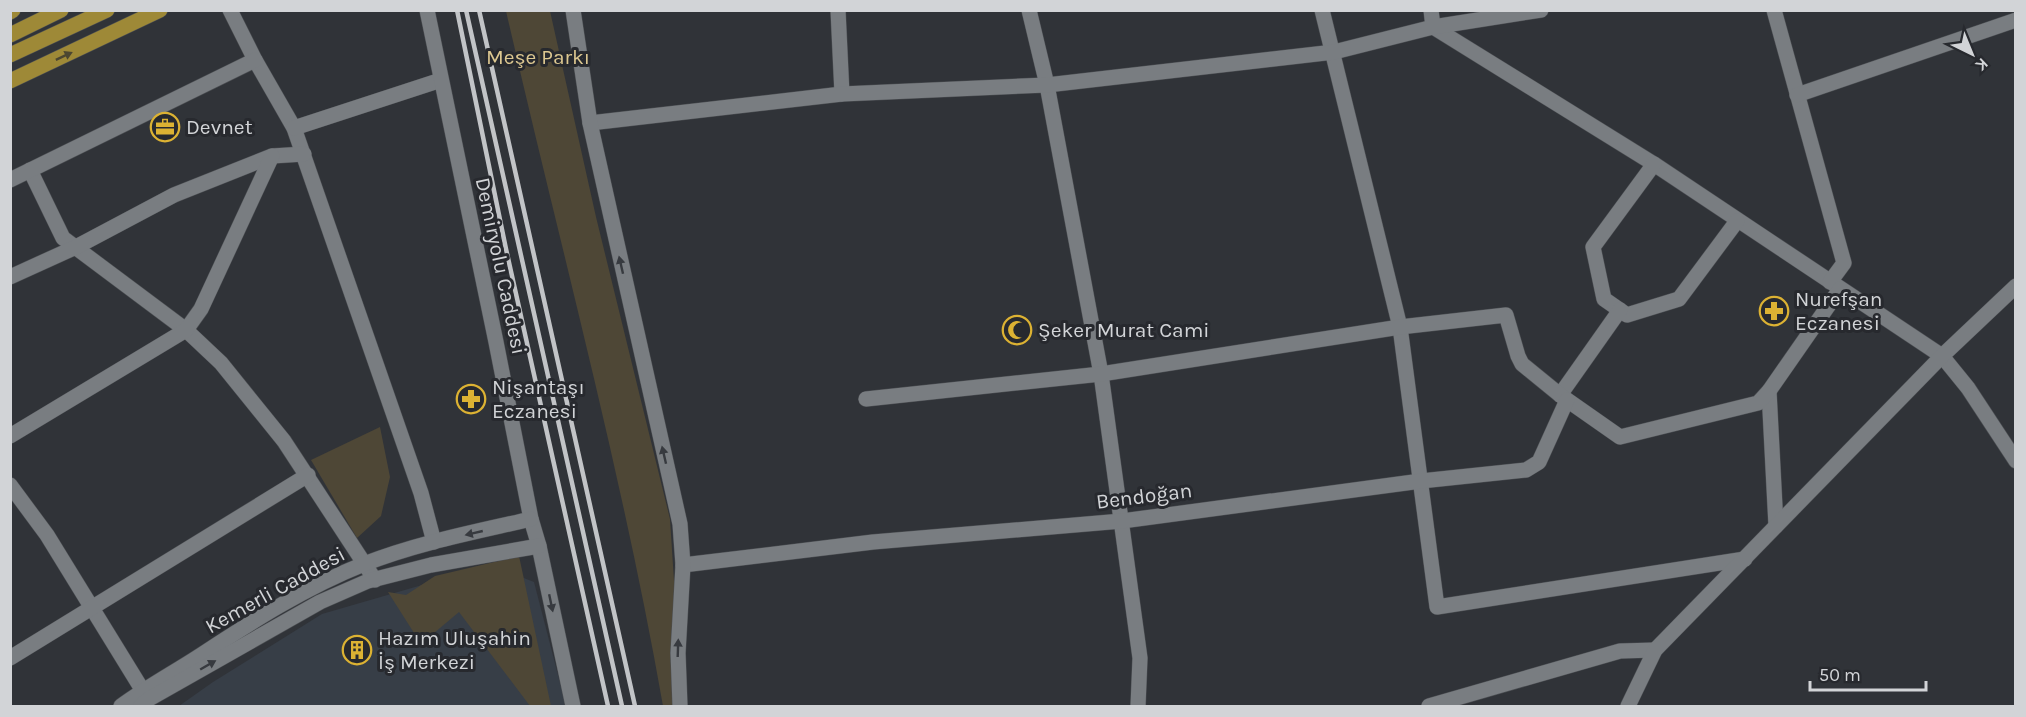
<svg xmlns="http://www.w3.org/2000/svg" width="2026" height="717" viewBox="0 0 2026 717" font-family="Karla,sans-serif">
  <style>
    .built { fill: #373e47 }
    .green { fill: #4e4736 }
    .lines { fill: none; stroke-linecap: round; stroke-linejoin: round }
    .street-casing { stroke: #4c4f53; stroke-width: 16 }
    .secondary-casing { stroke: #4c4f53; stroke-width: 16 }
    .primary-casing { stroke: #4c4f53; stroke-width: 16 }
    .street { stroke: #797d81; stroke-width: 15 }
    .secondary { stroke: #797d81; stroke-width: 15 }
    .primary { stroke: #9e8937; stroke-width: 15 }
    .rail { stroke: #c2c4c7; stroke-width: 4.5 }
    .oneway { fill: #4b4631 }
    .oneway2 { fill: #373a3f }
    .labels { text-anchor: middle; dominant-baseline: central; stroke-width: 6; stroke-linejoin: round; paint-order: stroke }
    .park-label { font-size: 21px; fill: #ddc891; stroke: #27292e }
    .poi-label { font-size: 21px; fill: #d2d4d7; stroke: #27292e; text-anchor: start }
    .street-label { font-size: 21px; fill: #d2d4d7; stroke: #27292e }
  </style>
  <rect width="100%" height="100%" fill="#303338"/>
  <!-- built -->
  <polygon class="built" points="491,565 534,582 566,706 179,706 213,682 322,614"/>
  <!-- green -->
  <g class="green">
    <path d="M506 11H550L596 217 670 519 674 581 673 706H663C622 472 559 242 506 11Z"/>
    <polygon points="380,427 390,477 381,516 357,538 311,460"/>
    <polygon points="519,556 551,706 530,706 459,612 421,644 388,592 406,595 435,576"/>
  </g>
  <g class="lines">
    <!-- street casing -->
    <g class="street-casing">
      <g id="street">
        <polyline points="230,10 255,60 294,128 421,493 434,542"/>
        <polyline points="838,10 842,94"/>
        <polyline points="1029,10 1047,85 1101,374 1140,658 1138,706"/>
        <polyline points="1322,10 1400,327 1437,607 1745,559"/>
        <polyline points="1431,10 1433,27 1654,164 1942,356"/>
        <polyline points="1774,10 1844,263 1830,282"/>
        <polyline points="1797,95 2016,20"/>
        <polyline points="590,123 842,94 1047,85 1334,52 1433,27 1541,10"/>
        <polyline points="294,128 441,80"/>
        <polyline points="1654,164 1593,247 1604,299 1627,315 1679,299 1737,221"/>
        <polyline points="30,170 63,238 186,330 221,363 284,441 375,580"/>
        <polyline points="10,180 255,60"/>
        <polyline points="10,277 76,247 174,195 272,156 304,154"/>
        <polyline points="1769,391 1776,526"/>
        <polyline points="1560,395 1620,310"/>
        <polyline points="866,399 1101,374 1400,327 1506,315 1518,356 1522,364 1560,395 1620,437 1758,403 1769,391 1840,289"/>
        <polyline points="10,436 186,330 201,309 272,156"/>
        <polyline points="10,485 47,535 143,691"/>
        <polyline points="683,565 873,542 1122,521 1421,481 1526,470 1539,462 1567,400"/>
        <polyline points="10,658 308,475"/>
        <polyline points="1429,706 1620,651 1655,650"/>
      </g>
    </g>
    <!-- secondary casing -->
    <g class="secondary-casing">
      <g id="secondary">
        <polyline points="427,10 496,342 531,519 539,546 573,706"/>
        <polyline points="573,10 590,123 680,524 683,565 678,653 680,706"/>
        <polyline points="1942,356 1968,388 2016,461"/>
        <path d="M121 706C147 687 175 672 201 655 253 621 306 587 364 564 417 543 475 532 531 519"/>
        <polyline points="141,706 149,699 320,602 368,581 431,565 539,546"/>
        <polyline points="1628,706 1655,650 1942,356 2016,286"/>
      </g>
    </g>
    <!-- primary casing -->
    <g class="primary-casing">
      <g id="primary">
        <polyline points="10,12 13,10"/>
        <polyline points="10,35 61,10"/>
        <polyline points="10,55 107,10"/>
        <polyline points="10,81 160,10"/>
      </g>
    </g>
    <!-- street -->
    <use href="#street" class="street"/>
    <!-- secondary -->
    <use href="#secondary" class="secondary"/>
    <!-- primary -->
    <use href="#primary" class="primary"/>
    <!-- rail -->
    <g class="rail">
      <polyline points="457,10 506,249 608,706"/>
      <polyline points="466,10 622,706"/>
      <polyline points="479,10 635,706"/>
    </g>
  </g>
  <!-- one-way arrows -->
  <defs><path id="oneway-solid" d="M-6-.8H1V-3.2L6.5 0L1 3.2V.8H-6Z" transform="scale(1.5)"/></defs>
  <use class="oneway" href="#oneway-solid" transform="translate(64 56) rotate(-25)"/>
  <g class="oneway2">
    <use href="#oneway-solid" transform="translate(621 265) rotate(-103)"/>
    <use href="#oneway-solid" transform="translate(664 455) rotate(-103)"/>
    <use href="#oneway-solid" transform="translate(474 533) rotate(167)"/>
    <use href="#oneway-solid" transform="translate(551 603) rotate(78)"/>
    <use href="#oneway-solid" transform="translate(678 648) rotate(-88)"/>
    <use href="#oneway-solid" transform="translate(208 665) rotate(-30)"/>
  </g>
  <!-- icons -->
  <defs>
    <g id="office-ring" transform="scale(1.5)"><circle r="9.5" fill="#27292e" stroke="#dcb233" stroke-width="1.5"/><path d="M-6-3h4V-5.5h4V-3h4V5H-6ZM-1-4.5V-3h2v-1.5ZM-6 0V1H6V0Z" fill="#dcb233"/></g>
    <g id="pharmacy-ring" transform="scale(1.5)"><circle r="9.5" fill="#27292e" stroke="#dcb233" stroke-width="1.5"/><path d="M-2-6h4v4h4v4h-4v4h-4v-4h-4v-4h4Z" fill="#dcb233"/></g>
    <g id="mosque-ring" transform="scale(1.5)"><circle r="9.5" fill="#27292e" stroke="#dcb233" stroke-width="1.5"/><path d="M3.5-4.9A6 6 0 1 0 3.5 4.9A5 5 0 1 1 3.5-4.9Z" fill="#dcb233"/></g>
    <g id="building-ring" transform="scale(1.5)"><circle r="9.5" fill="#27292e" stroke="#dcb233" stroke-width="1.5"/><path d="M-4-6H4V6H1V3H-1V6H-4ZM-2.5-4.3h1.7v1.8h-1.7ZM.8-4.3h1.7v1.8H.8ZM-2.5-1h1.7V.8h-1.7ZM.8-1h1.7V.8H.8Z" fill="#dcb233"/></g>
  </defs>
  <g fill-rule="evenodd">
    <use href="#office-ring" x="165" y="127"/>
    <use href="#pharmacy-ring" x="1774" y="311"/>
    <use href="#mosque-ring" x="1017" y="330"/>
    <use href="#pharmacy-ring" x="471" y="399"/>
    <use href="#building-ring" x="357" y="650"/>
  </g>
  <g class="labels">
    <!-- park labels -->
    <g class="park-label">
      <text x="538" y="57">Meşe Parkı</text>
    </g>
    <!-- poi labels -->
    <g class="poi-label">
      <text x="186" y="127">Devnet</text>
      <text x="1795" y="299">Nurefşan<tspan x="1795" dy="24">Eczanesi</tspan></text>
      <text x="1038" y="330">Şeker Murat Cami</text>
      <text x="492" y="387">Nişantaşı<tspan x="492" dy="24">Eczanesi</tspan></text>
      <text x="378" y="638">Hazım Uluşahin<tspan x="378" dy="24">İş Merkezi</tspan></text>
    </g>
    <!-- street labels -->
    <g class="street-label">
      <text transform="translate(501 266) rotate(78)">Demiryolu Caddesi</text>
      <text transform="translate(1144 496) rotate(-7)">Bendoğan</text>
      <text transform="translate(275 590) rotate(-29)">Kemerli Caddesi</text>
    </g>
  </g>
  <!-- border -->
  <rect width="2026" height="717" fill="none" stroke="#d2d4d7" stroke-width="24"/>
  <!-- north arrow -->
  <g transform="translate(1972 54) rotate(137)" stroke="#27292e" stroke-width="4.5" paint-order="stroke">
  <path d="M0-4.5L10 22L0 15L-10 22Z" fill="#d2d4d7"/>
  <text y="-9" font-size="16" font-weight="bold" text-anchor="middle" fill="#d2d4d7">K</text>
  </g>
  <!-- scale -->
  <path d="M1810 681v9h116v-9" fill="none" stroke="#d2d4d7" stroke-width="3"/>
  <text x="1819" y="681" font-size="18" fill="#d2d4d7" stroke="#27292e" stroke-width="4.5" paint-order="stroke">50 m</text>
</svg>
